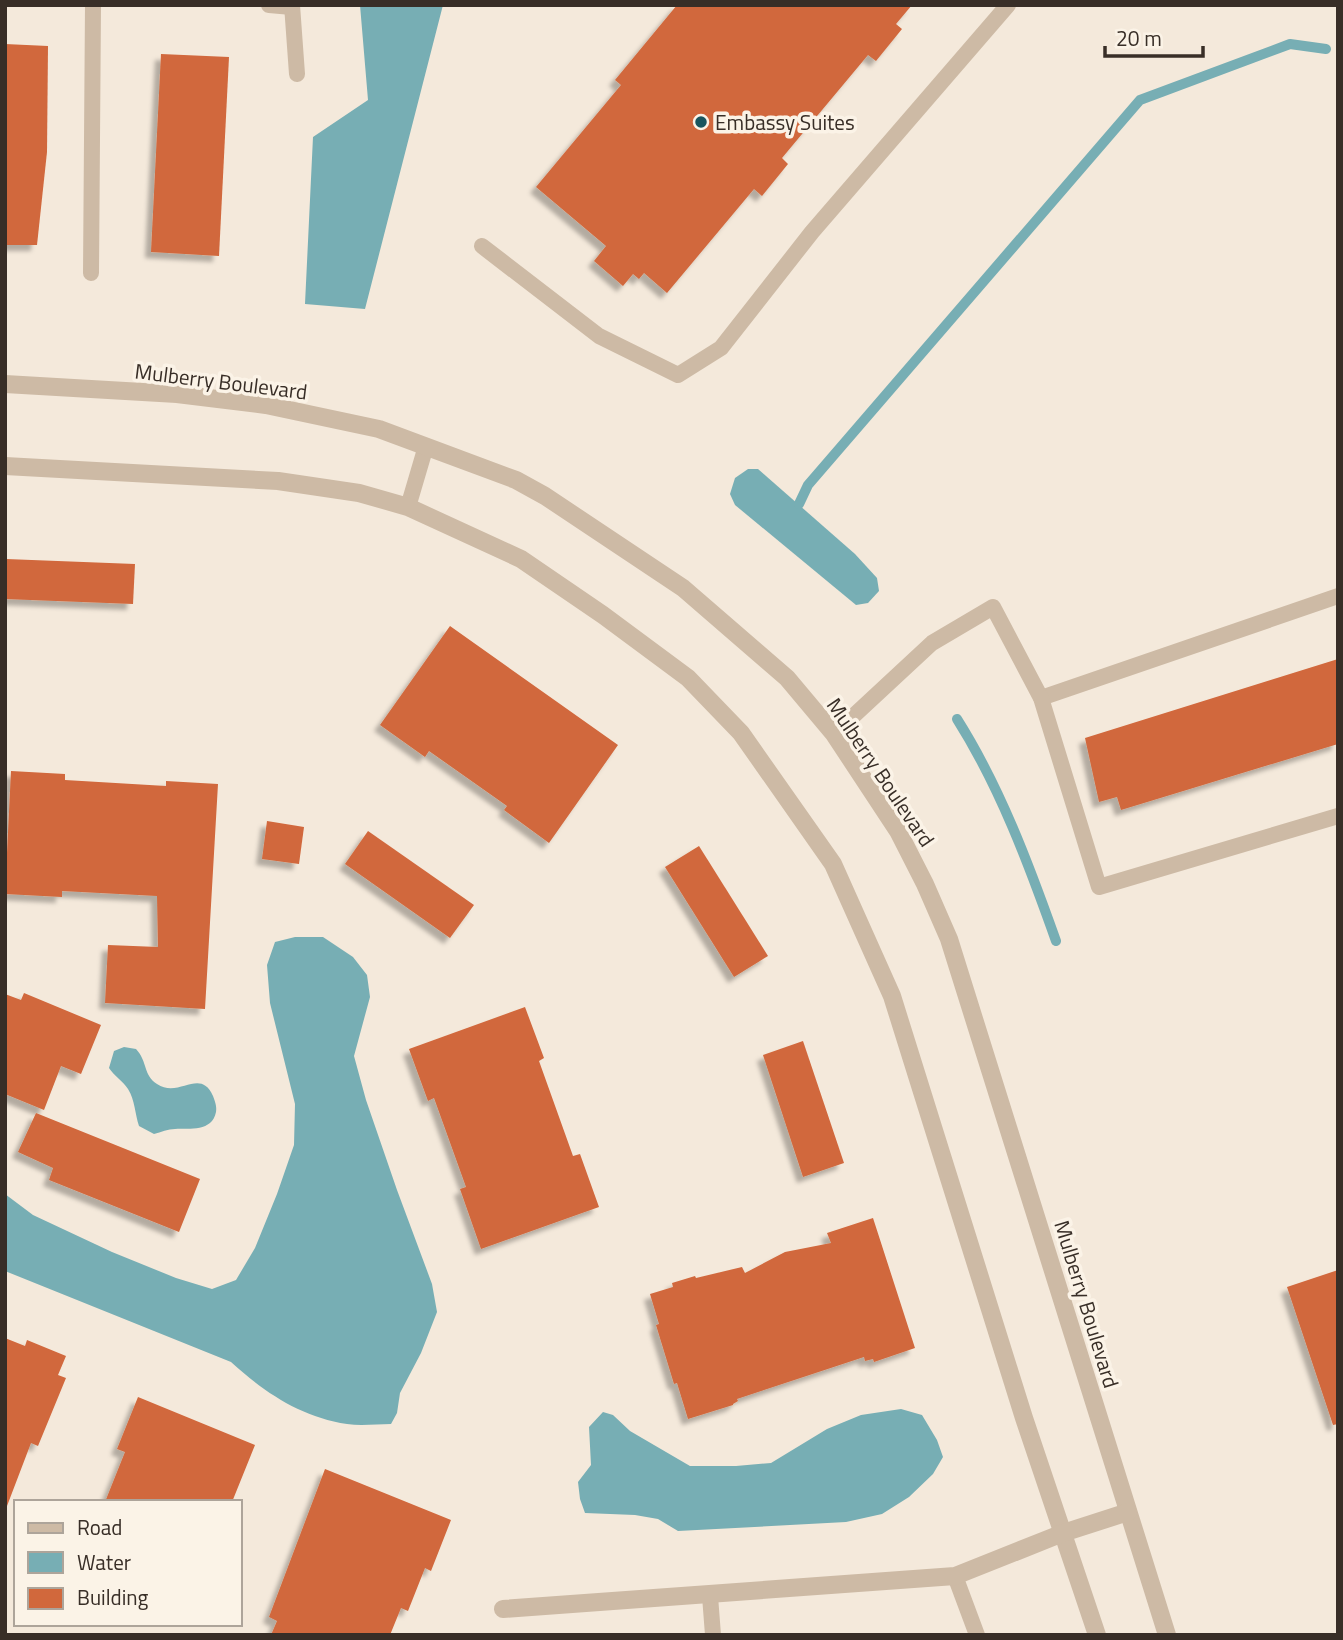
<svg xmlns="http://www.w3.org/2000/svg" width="1343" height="1640" viewBox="0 0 1343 1640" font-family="'Titillium Web',sans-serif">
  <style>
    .water { fill: #77aeb4 }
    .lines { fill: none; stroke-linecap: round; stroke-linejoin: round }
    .stream { stroke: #77aeb4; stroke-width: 10 }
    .building { fill: #d1683c; filter: url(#shadow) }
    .lane { stroke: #cdbaa5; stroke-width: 16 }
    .street { stroke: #cdbaa5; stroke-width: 18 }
    .poi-dot { fill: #19555e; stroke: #fbf3e7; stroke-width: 2.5 }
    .labels { text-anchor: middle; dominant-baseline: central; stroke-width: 7; stroke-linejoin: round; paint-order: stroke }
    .poi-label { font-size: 21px; fill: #382e27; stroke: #fbf3e7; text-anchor: start }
    .street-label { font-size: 21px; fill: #382e27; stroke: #fbf3e7 }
  </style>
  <defs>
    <filter id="shadow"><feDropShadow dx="-6" dy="6" stdDeviation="2" flood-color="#0004"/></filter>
  </defs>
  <rect width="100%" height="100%" fill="#f4e9db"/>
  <!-- water -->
  <g class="water">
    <polygon points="360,5 443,5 365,309 305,304 313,137 368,100"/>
    <polygon points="748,469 758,469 855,554 877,578 879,591 868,603 856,605 735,505 730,494 735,478"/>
    <path d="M295 937H323L353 957 367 975 370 997 354 1056 366 1100 397 1190 432 1284 437 1312 421 1353 400 1393 397 1413 391 1424C377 1424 361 1426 347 1424 301 1417 265 1393 231 1362L5 1271V1194L33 1215 112 1252 176 1278 212 1289 236 1280 255 1248 277 1194 294 1145 295 1104 270 1003 267 965 275 942Z"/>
    <path d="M124 1047 136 1049C148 1062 143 1075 157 1084 179 1099 200 1067 213 1096 215 1101 217 1107 216 1112 212 1132 190 1128 175 1129 168 1129 161 1132 154 1134L139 1126C135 1114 135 1100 128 1089 123 1081 114 1076 109 1068L114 1051Z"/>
    <polygon points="901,1409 922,1415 937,1440 943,1457 933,1474 909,1497 882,1514 846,1522 678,1531 658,1519 635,1515 585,1513 580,1499 578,1482 591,1465 589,1427 603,1412 613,1415 630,1431 690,1466 736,1466 771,1463 827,1429 861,1415"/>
  </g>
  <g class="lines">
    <!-- stream -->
    <g class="stream">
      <polyline points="799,504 808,485 1140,100 1290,44 1326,49"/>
      <path d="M957 719C1000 787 1029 865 1056 941"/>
    </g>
  </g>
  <!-- building -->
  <g class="building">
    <polygon points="677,5 912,5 896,24 902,29 876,61 868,55 782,158 788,164 762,196 754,189 667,293 644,273 639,279 633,274 623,286 594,261 606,246 536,187 621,85 615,80"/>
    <polygon points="5,44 48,46 47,152 37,245 5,245"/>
    <polygon points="161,54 229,57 219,256 151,252"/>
    <polygon points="6,559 135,564 133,604 5,599"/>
    <polygon points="450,626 618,745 549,843 504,810 507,806 429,751 425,757 380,725"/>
    <polygon points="1338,659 1338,744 1121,810 1117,797 1099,802 1085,738"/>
    <polygon points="11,771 65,774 65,780 166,786 166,781 218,784 205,1009 105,1003 108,945 158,947 157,896 62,891 62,897 5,894"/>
    <polygon points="267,821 304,827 299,864 262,859"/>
    <polygon points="368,831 474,905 450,938 345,864"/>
    <polygon points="699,846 768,956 734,977 665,867"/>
    <polygon points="24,993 101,1025 81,1074 61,1066 44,1110 5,1094 5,994 21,1000"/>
    <polygon points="525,1007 544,1058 539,1061 573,1156 580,1154 599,1207 481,1249 460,1189 466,1187 434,1098 428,1101 409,1049"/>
    <polygon points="803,1041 844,1163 803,1177 763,1055"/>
    <polygon points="36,1113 200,1179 179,1232 49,1180 53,1168 18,1152"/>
    <polygon points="873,1218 915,1348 874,1362 873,1359 865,1361 864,1357 737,1399 738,1401 733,1404 733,1405 688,1419 677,1383 674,1384 656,1325 659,1324 650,1294 673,1287 672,1283 695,1276 696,1278 742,1267 745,1273 785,1252 831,1243 827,1233"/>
    <polygon points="1338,1270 1338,1424 1333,1425 1287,1287"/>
    <polygon points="5,1338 25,1346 27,1340 66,1356 58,1375 66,1378 38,1446 31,1443 7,1506 5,1505"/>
    <polygon points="138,1397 255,1445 232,1502 105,1502 125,1452 117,1449"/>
    <polygon points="325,1469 451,1520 431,1571 425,1568 408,1611 401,1608 390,1635 271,1635 277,1621 269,1617"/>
  </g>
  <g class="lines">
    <!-- lane -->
    <g class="lane">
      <polyline points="269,5 292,7"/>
      <polyline points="292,5 297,74"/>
      <polyline points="482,246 599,336 678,375 721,348 812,232 1008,5"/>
      <polyline points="91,273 93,5"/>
      <polyline points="408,507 426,446"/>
      <polyline points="1041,698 1338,596"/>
      <polyline points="834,734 932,643 993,607 1041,698 1099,887 1338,816"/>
      <polyline points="955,1576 977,1635"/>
      <polyline points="710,1596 713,1635"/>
    </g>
    <!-- street -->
    <g class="street">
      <polyline points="5,384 177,394 266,405 379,429 516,480 545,496 683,588 787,678 834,734 898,831 925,884 949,939 1167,1635"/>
      <polyline points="5,466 278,481 359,493 408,507 521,559 603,615 688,678 741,733 833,864 892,996 1024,1418 1097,1635"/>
      <polyline points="503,1609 955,1576 1063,1533 1128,1512"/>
    </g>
  </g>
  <!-- markers -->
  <circle class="poi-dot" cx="701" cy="122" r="7"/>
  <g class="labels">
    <!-- poi labels -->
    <g class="poi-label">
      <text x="715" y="122">Embassy Suites</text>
    </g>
    <!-- street labels -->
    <g class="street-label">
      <text transform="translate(221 381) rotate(7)">Mulberry Boulevard</text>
      <text transform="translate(881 772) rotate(56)">Mulberry Boulevard</text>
      <text transform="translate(1087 1304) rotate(73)">Mulberry Boulevard</text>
    </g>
  </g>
  <!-- border -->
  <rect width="1343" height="1640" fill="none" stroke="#382e27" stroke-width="14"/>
  <!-- legend -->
  <rect x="14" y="1500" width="228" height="126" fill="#fbf3e7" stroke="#ada49a" stroke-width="2"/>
  <rect x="28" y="1523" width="35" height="10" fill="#cdbaa5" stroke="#ada49a" stroke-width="2"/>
  <text x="77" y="1535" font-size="21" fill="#382e27">Road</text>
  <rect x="28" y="1552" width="35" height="21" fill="#77aeb4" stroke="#ada49a" stroke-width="2"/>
  <text x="77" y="1570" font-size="21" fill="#382e27">Water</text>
  <rect x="28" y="1588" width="35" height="21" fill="#d1683c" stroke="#ada49a" stroke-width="2"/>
  <text x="77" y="1605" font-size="21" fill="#382e27">Building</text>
  <!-- scale -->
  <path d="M1105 46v10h98v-10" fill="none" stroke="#382e27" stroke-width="3.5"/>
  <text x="1116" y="46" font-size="21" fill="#382e27" stroke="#fbf3e7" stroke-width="5" paint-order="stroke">20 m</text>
</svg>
